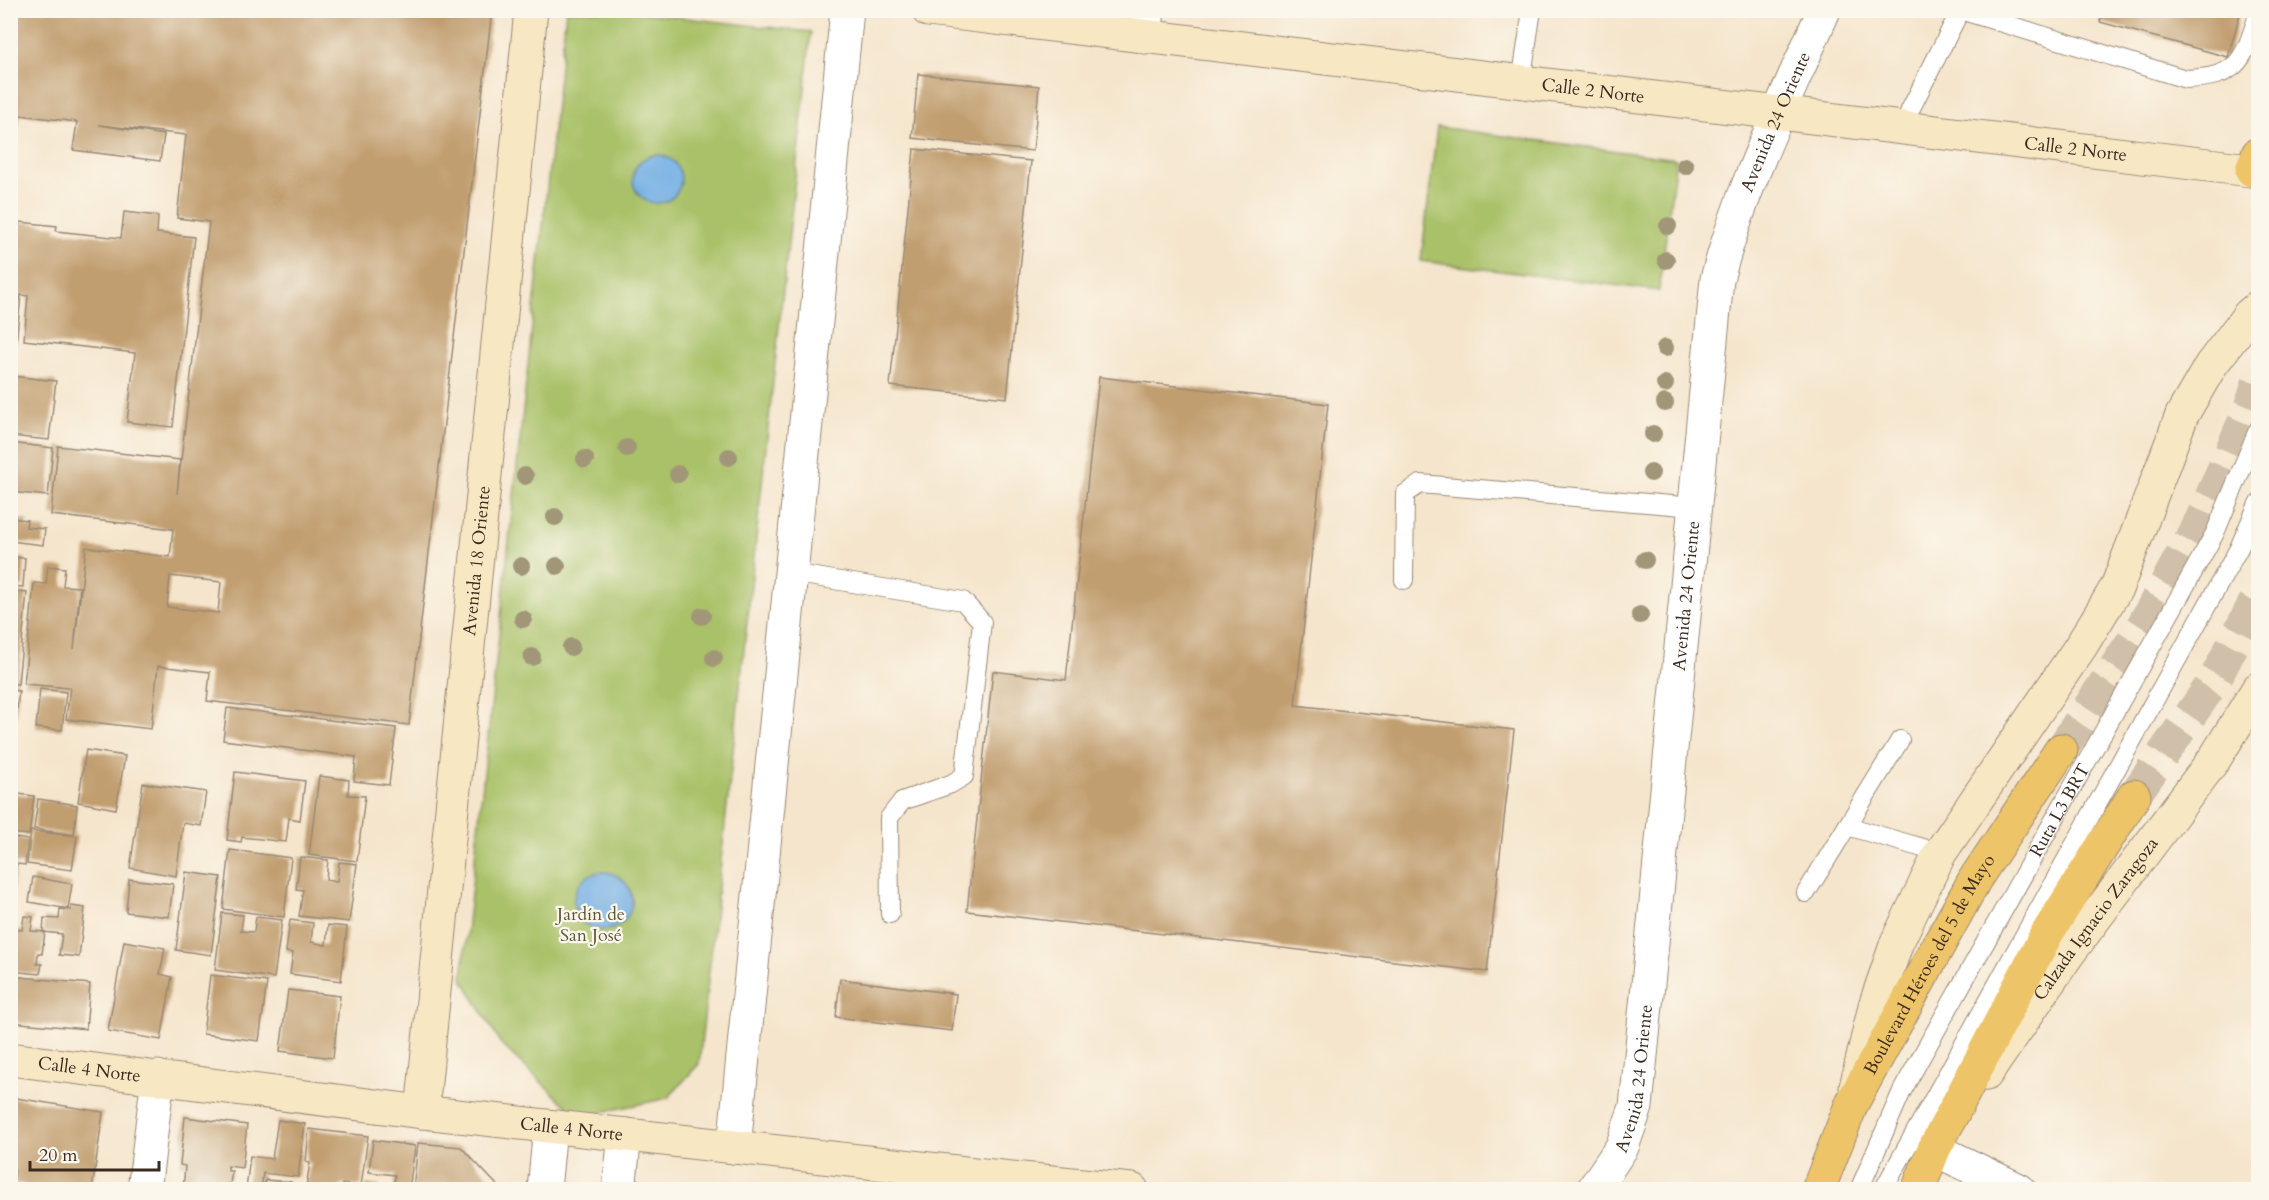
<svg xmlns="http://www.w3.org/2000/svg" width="2269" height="1200" viewBox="0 0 2269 1200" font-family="Cardo,serif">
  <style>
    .park { fill: #a9c167; stroke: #727642; stroke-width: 1.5 }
    .water { fill: #73afe4; stroke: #576c81; stroke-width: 1.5 }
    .building { fill: #c19e70; fill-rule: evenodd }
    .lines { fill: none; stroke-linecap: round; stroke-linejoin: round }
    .primary-tunnel { stroke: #d0c0a9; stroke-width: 33; stroke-dasharray: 33 16; stroke-linecap: butt }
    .lane-casing { stroke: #988875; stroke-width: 20 }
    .street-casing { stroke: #988875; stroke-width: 35 }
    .secondary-casing { stroke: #988875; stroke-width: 35 }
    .primary-casing { stroke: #988875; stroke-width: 35 }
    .lane { stroke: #fff; stroke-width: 18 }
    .street { stroke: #fff; stroke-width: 33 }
    .secondary { stroke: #f8e7c3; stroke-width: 33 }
    .primary { stroke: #eec469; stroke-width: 33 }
    .tree { fill: #a19778 }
    .labels { text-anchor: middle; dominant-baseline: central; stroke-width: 4.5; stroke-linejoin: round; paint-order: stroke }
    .street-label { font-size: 18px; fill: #3b2a1e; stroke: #fbf7ec }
    .park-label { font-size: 18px; fill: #5c5734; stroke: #fbf7ec }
  </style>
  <rect width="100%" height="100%" fill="#fbf7ec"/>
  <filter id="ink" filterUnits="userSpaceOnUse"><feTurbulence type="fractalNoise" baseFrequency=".0167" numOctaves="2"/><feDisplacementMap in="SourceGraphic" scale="12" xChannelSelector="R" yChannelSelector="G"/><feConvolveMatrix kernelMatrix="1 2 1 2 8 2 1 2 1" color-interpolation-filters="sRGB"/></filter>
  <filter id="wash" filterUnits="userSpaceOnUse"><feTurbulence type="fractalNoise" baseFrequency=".008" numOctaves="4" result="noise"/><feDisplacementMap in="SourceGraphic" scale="24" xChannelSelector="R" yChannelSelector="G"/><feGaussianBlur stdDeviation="1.35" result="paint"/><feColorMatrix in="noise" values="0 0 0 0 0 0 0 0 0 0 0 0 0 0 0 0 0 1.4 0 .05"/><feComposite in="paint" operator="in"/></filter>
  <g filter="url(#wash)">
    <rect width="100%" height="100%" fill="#f5e5cc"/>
    <!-- park -->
    <g class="park">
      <polygon points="566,11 624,11 811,32 699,1064 668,1098 578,1117 501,1044 462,978"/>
      <polygon points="1437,127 1676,159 1659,291 1421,261"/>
    </g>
    <!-- water -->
    <g class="water">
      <circle cx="657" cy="179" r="24"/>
      <circle cx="603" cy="901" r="29"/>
    </g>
    <g id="blocks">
      <!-- building -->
      <g class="building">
        <path d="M10 10H492L409 725 207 701 210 672 158 666 151 729 66 719 70 688 24 684 34 583 46 584 48 566 65 568 63 586 80 587 74 649 86 547 170 557 173 529 51 515 58 446 180 460 177 494 209 222 177 218 186 135 99 125 164 135 160 161 73 150 77 122 20 115 19 125 10 124ZM170 576 221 582 218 613 167 607Z"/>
        <polygon points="2103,10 2241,10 2228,57 2100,22"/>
        <polygon points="918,74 1039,86 1033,151 912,138"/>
        <polygon points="914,149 1031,161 1007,398 890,386"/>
        <polygon points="124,212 158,216 157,233 194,237 173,427 127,422 135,353 24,340 28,296 21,295 16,344 10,343 10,221 57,226 56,231 121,238"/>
        <polygon points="12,376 56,381 49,440 10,436"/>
        <polygon points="1099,377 1328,404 1295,705 1514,730 1487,972 967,911 993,671 1066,680"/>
        <polygon points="10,443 53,448 48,496 10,492"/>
        <polygon points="10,518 27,520 26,527 45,529 43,545 10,541"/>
        <polygon points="10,557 25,558 23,587 10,586"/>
        <polygon points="10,591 27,593 18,684 10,684"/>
        <polygon points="40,689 66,692 62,730 36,728"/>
        <polygon points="10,690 19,691 15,726 10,726"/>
        <polygon points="227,708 396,728 389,785 354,781 356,757 223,740"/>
        <polygon points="86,750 125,756 116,809 78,802"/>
        <polygon points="235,772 305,781 300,820 289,818 286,842 242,837 241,842 227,840"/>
        <polygon points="319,776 349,780 348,795 365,796 357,861 309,855"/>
        <polygon points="143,783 206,792 201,826 183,823 176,876 130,868"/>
        <polygon points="10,793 34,796 29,835 10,833"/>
        <polygon points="38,799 77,805 74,835 34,829"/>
        <polygon points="31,831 77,836 72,870 27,864"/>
        <polygon points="10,837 28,840 25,865 10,863"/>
        <polygon points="230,850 291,858 284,917 223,909"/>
        <polygon points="300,857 328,860 326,880 337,882 339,862 357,864 349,922 299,916 303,890 296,889"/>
        <polygon points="10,865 16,865 12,900 10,900"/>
        <polygon points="186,872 221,877 211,955 176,950"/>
        <polygon points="33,877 72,884 68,909 29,902"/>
        <polygon points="129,879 173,884 169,917 126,912"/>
        <polygon points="71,906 85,908 79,957 59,955 62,934 43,932 44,918 59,919 60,909 71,910"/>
        <polygon points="222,913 243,915 241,931 254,932 256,917 282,920 274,978 215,970"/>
        <polygon points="24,916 33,917 31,931 45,932 42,954 38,953 37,964 42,964 40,974 10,971 11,929 22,930"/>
        <polygon points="290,920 313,923 311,942 326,945 328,925 347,927 341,981 290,974 293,953 286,952"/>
        <polygon points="124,941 165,948 160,974 172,977 161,1040 108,1031"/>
        <polygon points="210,975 267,982 259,1041 203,1034"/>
        <polygon points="10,976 90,984 86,1029 10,1022"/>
        <polygon points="840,979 956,994 952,1031 836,1017"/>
        <polygon points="288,990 340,996 333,1058 280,1051"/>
        <polygon points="10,1097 103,1112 92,1190 24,1190 25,1185 12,1183 15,1171 10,1170"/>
        <polygon points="185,1117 247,1125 242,1168 228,1166 228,1171 232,1171 230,1184 226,1184 225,1189 200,1186 199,1190 183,1190 185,1166 180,1165"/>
        <polygon points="278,1120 305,1124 298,1177 263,1173 261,1190 246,1190 250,1156 272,1159"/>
        <polygon points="309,1129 368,1136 361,1186 342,1184 341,1190 303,1190 303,1186 306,1187 310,1163 306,1162"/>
        <polygon points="373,1140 415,1146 409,1190 393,1190 395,1175 369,1172"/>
        <polygon points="418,1143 461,1147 498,1186 498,1190 413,1190"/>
        <polygon points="265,1180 291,1182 290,1190 280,1190 280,1186 265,1185"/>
        <polygon points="366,1184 380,1186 380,1190 365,1190"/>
      </g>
    </g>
  </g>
  <g filter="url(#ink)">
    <use href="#blocks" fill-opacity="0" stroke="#988875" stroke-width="1.5"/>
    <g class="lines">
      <!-- primary-tunnel -->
      <g class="primary-tunnel">
        <polyline points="2061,750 2143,625 2201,520 2252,403 2258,383"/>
        <polyline points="2134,796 2214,681 2258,596"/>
      </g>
      <!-- lane casing -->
      <g class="lane-casing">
        <g id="lane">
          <path d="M1960 10 2186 79C2239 77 2243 61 2258 15"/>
          <polyline points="1521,82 1532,10"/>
          <polyline points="1904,128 1910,110 1960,11"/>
          <polyline points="791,573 963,601 982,622 964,776 951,784 902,801 889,818 890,914"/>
          <polyline points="1404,580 1405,494 1420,484 1695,507"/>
          <polyline points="1847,826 1940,853"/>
          <polyline points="1806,893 1900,740"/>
          <path id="s1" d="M1859 1190 1902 1091 2215 533 2258 430"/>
          <polyline points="1883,1190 2239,548 2258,504"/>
        </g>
      </g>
      <!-- street casing -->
      <g class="street-casing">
        <g id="street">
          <polyline points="1145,37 1148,10"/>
          <polyline points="734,1147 847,10"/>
          <polyline points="1934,1149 2019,1190"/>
          <polyline points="144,1190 158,1077"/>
          <polyline points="544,1190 550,1127"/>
          <polyline points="619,1190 625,1135"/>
          <path id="s2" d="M1593 1190 1622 1147 1636 1107 1717 279C1742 186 1786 98 1824 10"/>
        </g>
      </g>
      <!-- secondary casing -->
      <g class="secondary-casing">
        <g id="secondary">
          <path id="s3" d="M928 10 2258 171"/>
          <path id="s4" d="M10 1059 422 1112 983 1175 1132 1190"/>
          <path id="s5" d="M1986 1074 2068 954 2215 758 2258 689"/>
          <polyline points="1856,1087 1875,1006 1897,942 1940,853 2081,646 2117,587 2182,415 2211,365 2249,315 2258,307"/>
          <path id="s6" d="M422 1112 531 10"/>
        </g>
      </g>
      <!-- primary casing -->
      <g class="primary-casing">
        <g id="primary">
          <polyline points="2252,170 2258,154"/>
          <path id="s7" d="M1818 1190 1852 1103 1975 879 2061 750"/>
          <polyline points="1918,1190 1934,1149 2046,935 2134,796"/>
        </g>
      </g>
      <!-- lane -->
      <use href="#lane" class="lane"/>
      <!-- street -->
      <use href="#street" class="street"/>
      <!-- secondary -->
      <use href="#secondary" class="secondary"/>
      <!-- primary -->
      <use href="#primary" class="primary"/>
    </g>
    <!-- trees -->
    <g class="tree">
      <circle cx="1685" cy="166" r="9"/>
      <circle cx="1668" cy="226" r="9"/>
      <circle cx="1666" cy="260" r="9"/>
      <circle cx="1665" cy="348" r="9"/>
      <circle cx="1665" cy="384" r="9"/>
      <circle cx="1665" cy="403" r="9"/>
      <circle cx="1653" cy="434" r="9"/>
      <circle cx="627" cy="448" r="9"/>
      <circle cx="729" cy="457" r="9"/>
      <circle cx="585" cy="459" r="9"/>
      <circle cx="1651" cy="473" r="9"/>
      <circle cx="678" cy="474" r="9"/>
      <circle cx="525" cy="476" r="9"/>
      <circle cx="555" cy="517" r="9"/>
      <circle cx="1645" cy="560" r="9"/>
      <circle cx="521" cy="566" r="9"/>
      <circle cx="557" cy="566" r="9"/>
      <circle cx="1640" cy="615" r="9"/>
      <circle cx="702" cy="616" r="9"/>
      <circle cx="523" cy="619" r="9"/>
      <circle cx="571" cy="647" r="9"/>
      <circle cx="532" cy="657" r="9"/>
      <circle cx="714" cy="658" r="9"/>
    </g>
  </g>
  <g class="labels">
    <!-- street labels -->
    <g class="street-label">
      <text stroke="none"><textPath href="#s3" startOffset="670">Calle 2 Norte</textPath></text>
      <text stroke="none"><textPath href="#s2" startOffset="1094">Avenida 24 Oriente</textPath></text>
      <text stroke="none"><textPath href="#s3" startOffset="1156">Calle 2 Norte</textPath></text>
      <text stroke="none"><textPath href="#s6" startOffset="554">Avenida 18 Oriente</textPath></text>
      <text stroke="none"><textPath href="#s2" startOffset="608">Avenida 24 Oriente</textPath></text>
      <text stroke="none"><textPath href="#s1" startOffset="430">Ruta L3 BRT</textPath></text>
      <text stroke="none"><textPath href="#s5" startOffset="190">Calzada Ignacio Zaragoza</textPath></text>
      <text stroke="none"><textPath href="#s7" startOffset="252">Boulevard Héroes del 5 de Mayo</textPath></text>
      <text stroke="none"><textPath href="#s4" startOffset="80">Calle 4 Norte</textPath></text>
      <text stroke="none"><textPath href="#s2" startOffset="122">Avenida 24 Oriente</textPath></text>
      <text stroke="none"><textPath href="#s4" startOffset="566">Calle 4 Norte</textPath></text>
    </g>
    <!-- park labels -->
    <g class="park-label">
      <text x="591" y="914">Jardín de<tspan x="591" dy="21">San José</tspan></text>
    </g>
  </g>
  <!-- margin -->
  <rect width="2269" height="1200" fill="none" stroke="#fbf7ec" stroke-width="36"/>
  <!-- scale -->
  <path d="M30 1161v9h129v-9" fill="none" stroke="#3b2a1e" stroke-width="3"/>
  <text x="39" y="1161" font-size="18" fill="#3b2a1e" stroke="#fbf7ec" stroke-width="4.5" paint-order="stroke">20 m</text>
</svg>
